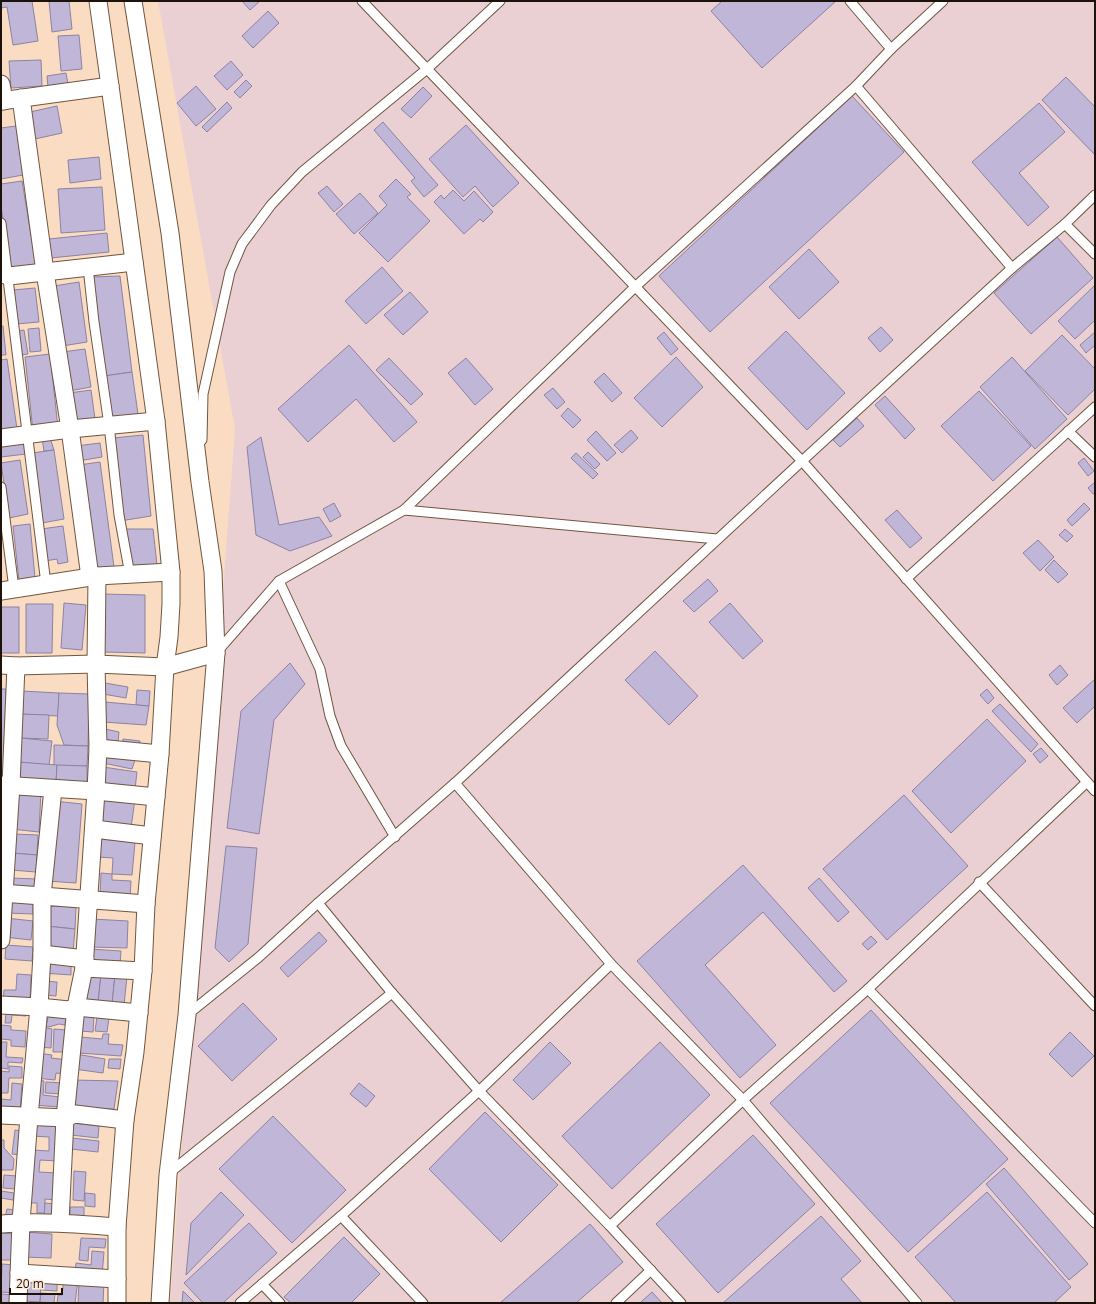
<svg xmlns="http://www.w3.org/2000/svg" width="1096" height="1304" viewBox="0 0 1096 1304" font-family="'Open Sans',sans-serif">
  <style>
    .commercial { fill: #ebd0d3 }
    .building { fill: #c0b6d7; stroke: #8c82a2 }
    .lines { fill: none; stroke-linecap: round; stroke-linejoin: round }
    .lane-casing { stroke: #705640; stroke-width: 11 }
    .street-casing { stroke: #705640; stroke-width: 19 }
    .lane { stroke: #fff; stroke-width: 9 }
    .street { stroke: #fff; stroke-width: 17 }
  </style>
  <rect width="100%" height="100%" fill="#fadcc2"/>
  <!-- commercial -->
  <polygon class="commercial" points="158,1 1095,1 1095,1303 170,1303 235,429"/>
  <!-- building -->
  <g class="building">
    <polygon points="1,1 32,1 38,41 13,45 7,7 1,8"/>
    <polygon points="49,1 69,1 72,29 52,32"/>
    <polygon points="242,1 260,1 250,10"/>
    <polygon points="722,1 836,1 762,68 711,11"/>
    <polygon points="268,11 279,23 253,48 242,36"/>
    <polygon points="79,35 82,69 61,71 58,36"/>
    <polygon points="41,60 42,86 11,88 9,61"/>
    <polygon points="231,61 243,75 227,90 214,76"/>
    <polygon points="66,73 68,84 48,87 47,76"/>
    <polygon points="1066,77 1095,107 1095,155 1042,100"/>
    <polygon points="246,80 252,86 240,98 234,92"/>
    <polygon points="196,86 216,109 196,126 177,103"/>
    <polygon points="423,87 432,96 411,118 401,109"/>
    <polygon points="852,96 904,152 710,332 659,276"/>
    <polygon points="227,102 232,108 207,132 202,127"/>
    <polygon points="1039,103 1065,132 1019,173 1049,207 1028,226 972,162"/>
    <polygon points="57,106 62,133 35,139 30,112"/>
    <polygon points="383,122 438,185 424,197 411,181 415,178 374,130"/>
    <polygon points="466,125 519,183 493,207 475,186 463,197 429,159"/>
    <polygon points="16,126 23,175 1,179 1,128"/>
    <polygon points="99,157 101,179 70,183 68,160"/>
    <polygon points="396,179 411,194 407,197 430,221 388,262 359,233 387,205 379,196"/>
    <polygon points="22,181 37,271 12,275 1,207 1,184"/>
    <polygon points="327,186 343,204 334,212 318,193"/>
    <polygon points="102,187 105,230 61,233 58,189"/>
    <polygon points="453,190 464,201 474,191 493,212 483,222 480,219 464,234 434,202 441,195 444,199"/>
    <polygon points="360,193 378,213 354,234 336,214"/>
    <polygon points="107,233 109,252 51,258 49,239"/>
    <polygon points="1057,237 1093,278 1031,334 994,293"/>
    <polygon points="809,249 839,282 799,319 769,287"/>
    <polygon points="382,267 403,291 366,324 345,301"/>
    <polygon points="120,276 132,372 104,376 91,277"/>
    <polygon points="79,282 87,342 62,346 54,286"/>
    <polygon points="1095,285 1095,322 1094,321 1075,339 1058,321"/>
    <polygon points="35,288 39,322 16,324 13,290"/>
    <polygon points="410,292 428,312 403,335 384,315"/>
    <polygon points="1,326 3,326 6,355 1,355"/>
    <polygon points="881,327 893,340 880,352 868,338"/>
    <polygon points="39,328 41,351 30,352 28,329"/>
    <polygon points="24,330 28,354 21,355 18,331"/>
    <polygon points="786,331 845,393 807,430 748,368"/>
    <polygon points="664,332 678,349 671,355 657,338"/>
    <polygon points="1095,332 1095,345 1086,353 1080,345"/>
    <polygon points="1062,335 1095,369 1095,389 1068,415 1025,371"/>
    <polygon points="349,345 417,422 394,442 356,399 308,442 278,409"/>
    <polygon points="85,349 91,387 69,391 62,352"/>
    <polygon points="50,354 58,428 33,431 25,357"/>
    <polygon points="676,357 703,387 662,427 634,398"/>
    <polygon points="1012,357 1067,419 1035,449 980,387"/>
    <polygon points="389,358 423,394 411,405 376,370"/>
    <polygon points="466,358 493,389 475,405 448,373"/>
    <polygon points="7,359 17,429 1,431 1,360"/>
    <polygon points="132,372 139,421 109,425 104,376"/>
    <polygon points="604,373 622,393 612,402 594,382"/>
    <polygon points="553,388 565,402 557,409 544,395"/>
    <polygon points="91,390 95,419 73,422 69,393"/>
    <polygon points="979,391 1031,446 993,481 941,426"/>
    <polygon points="885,396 915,429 905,439 875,405"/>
    <polygon points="568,408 581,420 573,428 561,416"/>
    <polygon points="857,418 864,426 840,447 833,440"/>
    <polygon points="631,430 638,438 622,453 614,445"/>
    <polygon points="596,431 616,453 607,461 587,440"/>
    <polygon points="143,435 151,516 120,521 113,438"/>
    <polygon points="261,437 279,525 319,517 332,536 290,551 256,535 247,447"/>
    <polygon points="42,438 50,438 54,450 44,451"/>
    <polygon points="24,442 26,454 1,457 1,445"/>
    <polygon points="100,443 102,457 78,461 76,446"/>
    <polygon points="54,450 64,519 42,523 32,453"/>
    <polygon points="588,452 600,464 595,469 583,457"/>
    <polygon points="576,453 598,474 593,479 571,458"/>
    <polygon points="1084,458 1094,471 1088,476 1078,463"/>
    <polygon points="20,460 28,514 9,518 1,463"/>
    <polygon points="100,462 114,567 93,570 79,465"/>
    <polygon points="1095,482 1095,493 1093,494 1088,488"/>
    <polygon points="334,503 341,516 330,522 323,509"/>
    <polygon points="1084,503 1090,509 1072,526 1067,520"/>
    <polygon points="897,510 922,538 910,548 885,520"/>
    <polygon points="30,524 35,578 19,580 13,526"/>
    <polygon points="63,526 68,562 58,564 57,559 45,561 41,529"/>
    <polygon points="122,529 153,529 157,565 130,575"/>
    <polygon points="1065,529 1073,536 1067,542 1059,535"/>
    <polygon points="1038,540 1054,557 1040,571 1023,553"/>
    <polygon points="1054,560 1068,574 1058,583 1045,570"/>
    <polygon points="708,579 718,591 694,612 683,601"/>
    <polygon points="103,594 145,595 145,653 103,652"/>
    <polygon points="64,603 86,605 82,650 61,648"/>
    <polygon points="730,603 763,641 743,659 709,622"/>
    <polygon points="26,604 53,604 52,653 26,653"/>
    <rect x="1" y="607" width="18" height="46"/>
    <polygon points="655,651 698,696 669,725 625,680"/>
    <polygon points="290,663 305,684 274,720 259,834 227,828 241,711"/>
    <polygon points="1060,665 1068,675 1057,685 1049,675"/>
    <polygon points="1095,679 1095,706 1077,723 1063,708"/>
    <polygon points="105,683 128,687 126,698 103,694"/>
    <polygon points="1,689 6,689 3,777 1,777"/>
    <polygon points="987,689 994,698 988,704 980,695"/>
    <polygon points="137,690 150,691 149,706 136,705"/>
    <polygon points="22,691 59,693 58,716 20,714"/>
    <polygon points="59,693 89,694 88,746 64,745 57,725"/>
    <polygon points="105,702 149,706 146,725 103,722"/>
    <polygon points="1000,704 1038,744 1031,752 992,711"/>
    <polygon points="20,714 49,715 48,739 20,738"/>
    <polygon points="987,719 1026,761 951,833 912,791"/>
    <polygon points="105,729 119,732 118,742 103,739"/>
    <polygon points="20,738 52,741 49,765 18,762"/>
    <polygon points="123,739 140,741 139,750 122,749"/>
    <polygon points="54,745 88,746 87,766 54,766"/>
    <polygon points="1041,748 1048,756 1040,763 1033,754"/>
    <polygon points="105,754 136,757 132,769 103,763"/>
    <polygon points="18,762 57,765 56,783 16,779"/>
    <polygon points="57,765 87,766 87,784 56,783"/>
    <polygon points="103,767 137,772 135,789 100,785"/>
    <polygon points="14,789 41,791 39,832 11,829"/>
    <polygon points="904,795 968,866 887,940 823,869"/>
    <polygon points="102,796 135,799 131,828 99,825"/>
    <polygon points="54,801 82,804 76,883 47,881"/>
    <polygon points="13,834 38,835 37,855 12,853"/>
    <polygon points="98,839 135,842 132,875 112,874 113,858 97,857"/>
    <polygon points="226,846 257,848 248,944 229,962 215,948"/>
    <polygon points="12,853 37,855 36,872 11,870"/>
    <polygon points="743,865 847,981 834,992 763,912 705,965 776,1045 740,1078 637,961"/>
    <polygon points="101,873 112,874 112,880 131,881 130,899 100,897"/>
    <polygon points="10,878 37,879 37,888 10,887"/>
    <polygon points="819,878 849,912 838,922 808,888"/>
    <polygon points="8,900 33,901 33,914 7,913"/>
    <polygon points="48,906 76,907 75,929 46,926"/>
    <polygon points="6,918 33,921 31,940 4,937"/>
    <polygon points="92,919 128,921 127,948 91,947"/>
    <polygon points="46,926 75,929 73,952 45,950"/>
    <polygon points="319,932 327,941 288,977 280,968"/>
    <polygon points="871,936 877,942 868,950 862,944"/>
    <polygon points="6,945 33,947 32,961 5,959"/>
    <polygon points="90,949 121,951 120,965 90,963"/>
    <polygon points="44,961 71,963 71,975 43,973"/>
    <polygon points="85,973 101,974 98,1003 82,1002"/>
    <polygon points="17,974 31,975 30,1000 3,1003 4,990 16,990"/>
    <polygon points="101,974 115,975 112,1004 98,1003"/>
    <polygon points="115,975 127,976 124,1005 112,1004"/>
    <polygon points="44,981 57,982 56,996 43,995"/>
    <polygon points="243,1003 277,1039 232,1081 198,1046"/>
    <polygon points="27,1009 26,1016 12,1015 11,1023 5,1023 6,1013"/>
    <polygon points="871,1010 1008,1159 908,1252 770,1103"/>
    <polygon points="66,1015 65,1025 59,1024 49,1027 42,1026 43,1024 47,1023 48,1016"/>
    <polygon points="81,1015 94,1016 93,1032 80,1031"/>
    <polygon points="97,1017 109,1018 107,1032 95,1031"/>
    <polygon points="1,1025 11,1026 11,1030 26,1031 25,1047 11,1046 11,1040 1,1039"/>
    <polygon points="41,1027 52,1029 51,1048 39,1047"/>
    <polygon points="54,1029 66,1030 65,1052 53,1052"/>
    <polygon points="1070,1032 1094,1056 1072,1077 1049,1054"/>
    <polygon points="103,1034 109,1034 108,1044 123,1045 121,1056 79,1053 80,1037 102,1039"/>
    <polygon points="1,1042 7,1042 6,1057 23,1058 22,1063 8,1062 8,1069 1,1068"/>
    <polygon points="550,1042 571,1063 533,1100 513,1080"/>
    <polygon points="660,1042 710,1095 612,1189 562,1136"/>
    <polygon points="38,1053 52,1055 51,1058 68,1060 66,1074 56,1073 55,1080 36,1078"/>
    <polygon points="76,1054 105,1059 103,1073 74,1069"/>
    <polygon points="109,1059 121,1059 120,1069 108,1068"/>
    <polygon points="9,1066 22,1067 22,1078 9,1078 8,1093 1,1093 1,1071 9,1072"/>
    <polygon points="36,1080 44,1081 43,1095 60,1097 59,1107 34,1105"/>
    <polygon points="73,1080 118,1081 114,1109 72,1107"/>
    <polygon points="46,1082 63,1083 62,1094 45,1093"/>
    <polygon points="12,1083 22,1084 20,1110 1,1108 1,1099 11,1100"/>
    <polygon points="359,1083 375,1096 366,1107 350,1094"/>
    <polygon points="485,1112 558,1185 501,1242 429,1169"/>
    <polygon points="273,1116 346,1190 292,1243 219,1169"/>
    <polygon points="33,1122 59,1124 57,1161 40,1160 39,1172 57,1173 56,1200 45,1199 45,1213 37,1213 37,1203 29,1203 32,1150 49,1151 49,1137 32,1136"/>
    <polygon points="72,1123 99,1126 98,1138 71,1135"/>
    <polygon points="15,1130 22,1131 20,1155 12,1154"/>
    <polygon points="753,1135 815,1204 718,1293 656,1224"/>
    <polygon points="72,1138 99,1141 98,1152 71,1149"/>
    <polygon points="1,1140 4,1140 4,1148 14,1159 13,1170 1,1170"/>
    <polygon points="1004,1168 1088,1264 1069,1280 986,1184"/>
    <polygon points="74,1171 86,1172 84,1201 73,1200"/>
    <polygon points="4,1175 17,1176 15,1189 3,1188"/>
    <polygon points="1,1191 14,1193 13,1200 1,1198"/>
    <polygon points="221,1192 244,1215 186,1275 191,1223"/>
    <polygon points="987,1192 1071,1287 1054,1303 956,1303 915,1257"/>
    <polygon points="85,1193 95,1194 95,1207 85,1206"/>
    <polygon points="45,1203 55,1204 54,1219 44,1218"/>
    <rect x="70" y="1207" width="14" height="10"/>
    <polygon points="7,1209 17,1210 16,1222 5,1218"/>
    <polygon points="821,1216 861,1261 841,1279 862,1303 723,1303"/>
    <polygon points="249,1223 277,1253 223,1303 203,1303 184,1283"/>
    <polygon points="590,1224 623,1262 576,1303 500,1303"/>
    <polygon points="25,1232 52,1234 51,1258 24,1257"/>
    <polygon points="1,1233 14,1234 12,1260 1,1260"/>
    <polygon points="344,1237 380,1274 351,1303 291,1303 284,1297"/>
    <polygon points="81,1238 106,1239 105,1248 89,1247 88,1261 79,1260"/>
    <polygon points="92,1251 104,1252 102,1276 75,1274 76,1263 91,1265"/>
    <polygon points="2,1264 15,1265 12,1293 1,1292"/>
    <polygon points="64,1279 78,1280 75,1303 57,1303 58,1295 62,1295"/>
    <polygon points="25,1280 41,1281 40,1302 24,1301"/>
    <polygon points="41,1280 57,1281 57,1291 41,1290"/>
    <polygon points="79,1282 104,1282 103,1303 78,1303"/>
    <polygon points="183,1291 195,1303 182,1303"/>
    <polygon points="652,1292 662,1303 640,1303"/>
    <polygon points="41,1293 55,1294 54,1303 40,1302"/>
    <polygon points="1,1294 13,1295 13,1303 1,1303"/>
  </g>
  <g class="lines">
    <!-- lane casing -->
    <g class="lane-casing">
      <g id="lane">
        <polyline points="362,1 802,461 1095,791"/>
        <polyline points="850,1 891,49"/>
        <polyline points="856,86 1012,268"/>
        <polyline points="1,223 46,584"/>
        <polyline points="1065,224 1095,254"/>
        <polyline points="88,267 94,322 109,425 119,515 130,575"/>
        <polyline points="1068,431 1095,457"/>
        <polyline points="202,440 203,394 230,272 242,244 271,205 302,172 427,69 500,1"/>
        <polyline points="1,487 14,589"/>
        <polyline points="404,510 717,539"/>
        <polyline points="906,579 1095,407"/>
        <polyline points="279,581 320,669 330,716 341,746 395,837"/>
        <polyline points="216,653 279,581 404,510 635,287 856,86 891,49 943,1"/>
        <polyline points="455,783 611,964 743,1100 917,1303"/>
        <polyline points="979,882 1095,1006"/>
        <polyline points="318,903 392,993 479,1091 610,1226 681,1303"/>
        <polyline points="868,989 1095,1223"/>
        <polyline points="187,1015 259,957 318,903 455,783 802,461 1012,268 1065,224 1095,195"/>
        <polyline points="168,1174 392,993"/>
        <polyline points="341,1216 423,1303"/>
        <polyline points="610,1226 743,1100 868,989 1087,782"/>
        <polyline points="262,1284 280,1303"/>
        <polyline points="240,1303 341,1216 479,1091 611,964"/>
        <polyline points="616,1303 651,1270"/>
      </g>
    </g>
    <!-- street casing -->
    <g class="street-casing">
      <g id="street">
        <polyline points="98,1 110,86 156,421 171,572 171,604 169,637 165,667 160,754 146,904 143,971 135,1052 125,1120 117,1227 117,1303"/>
        <polyline points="133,1 170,233 200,482 213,571 216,653 187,1015 168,1175 160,1303"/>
        <polyline points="1,84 4,101"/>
        <polyline points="21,98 45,272 70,429 90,577"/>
        <polyline points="1,101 110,86"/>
        <polyline points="1,274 9,276 134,262"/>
        <polyline points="1,438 70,429 156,421"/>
        <polyline points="1,591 97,576 171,572"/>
        <polyline points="1,665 16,666 96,664 165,667 216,653"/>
        <polyline points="98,748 160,754"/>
        <polyline points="1,785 96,791 156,797"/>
        <polyline points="94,829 152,836"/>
        <polyline points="1,893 42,896 53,789"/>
        <polyline points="1,940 11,785 16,666"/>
        <polyline points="42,954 85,959"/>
        <polyline points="84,968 143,971"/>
        <polyline points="1,1005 39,1007 69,1010 76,1007 139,1013"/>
        <polyline points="1,1115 65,1118 75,1114 125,1120"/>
        <polyline points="60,1222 65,1118 76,1007 84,968 96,791 98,748 96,664 97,576"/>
        <path d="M1 1224C40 1221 78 1224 117 1227"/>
        <polyline points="19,1273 117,1279"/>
        <polyline points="18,1303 21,1222 29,1117 39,1007 42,954 42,896 146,904"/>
      </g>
    </g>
    <!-- lane -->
    <use href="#lane" class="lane"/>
    <!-- street -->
    <use href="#street" class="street"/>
  </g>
  <!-- border -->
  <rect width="1096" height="1304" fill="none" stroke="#1c1209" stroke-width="4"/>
  <!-- scale -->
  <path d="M10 1288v6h52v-6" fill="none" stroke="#1c1209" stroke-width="2"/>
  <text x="16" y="1288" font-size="12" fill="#1c1209" stroke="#feebdc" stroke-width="3" paint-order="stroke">20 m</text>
</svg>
